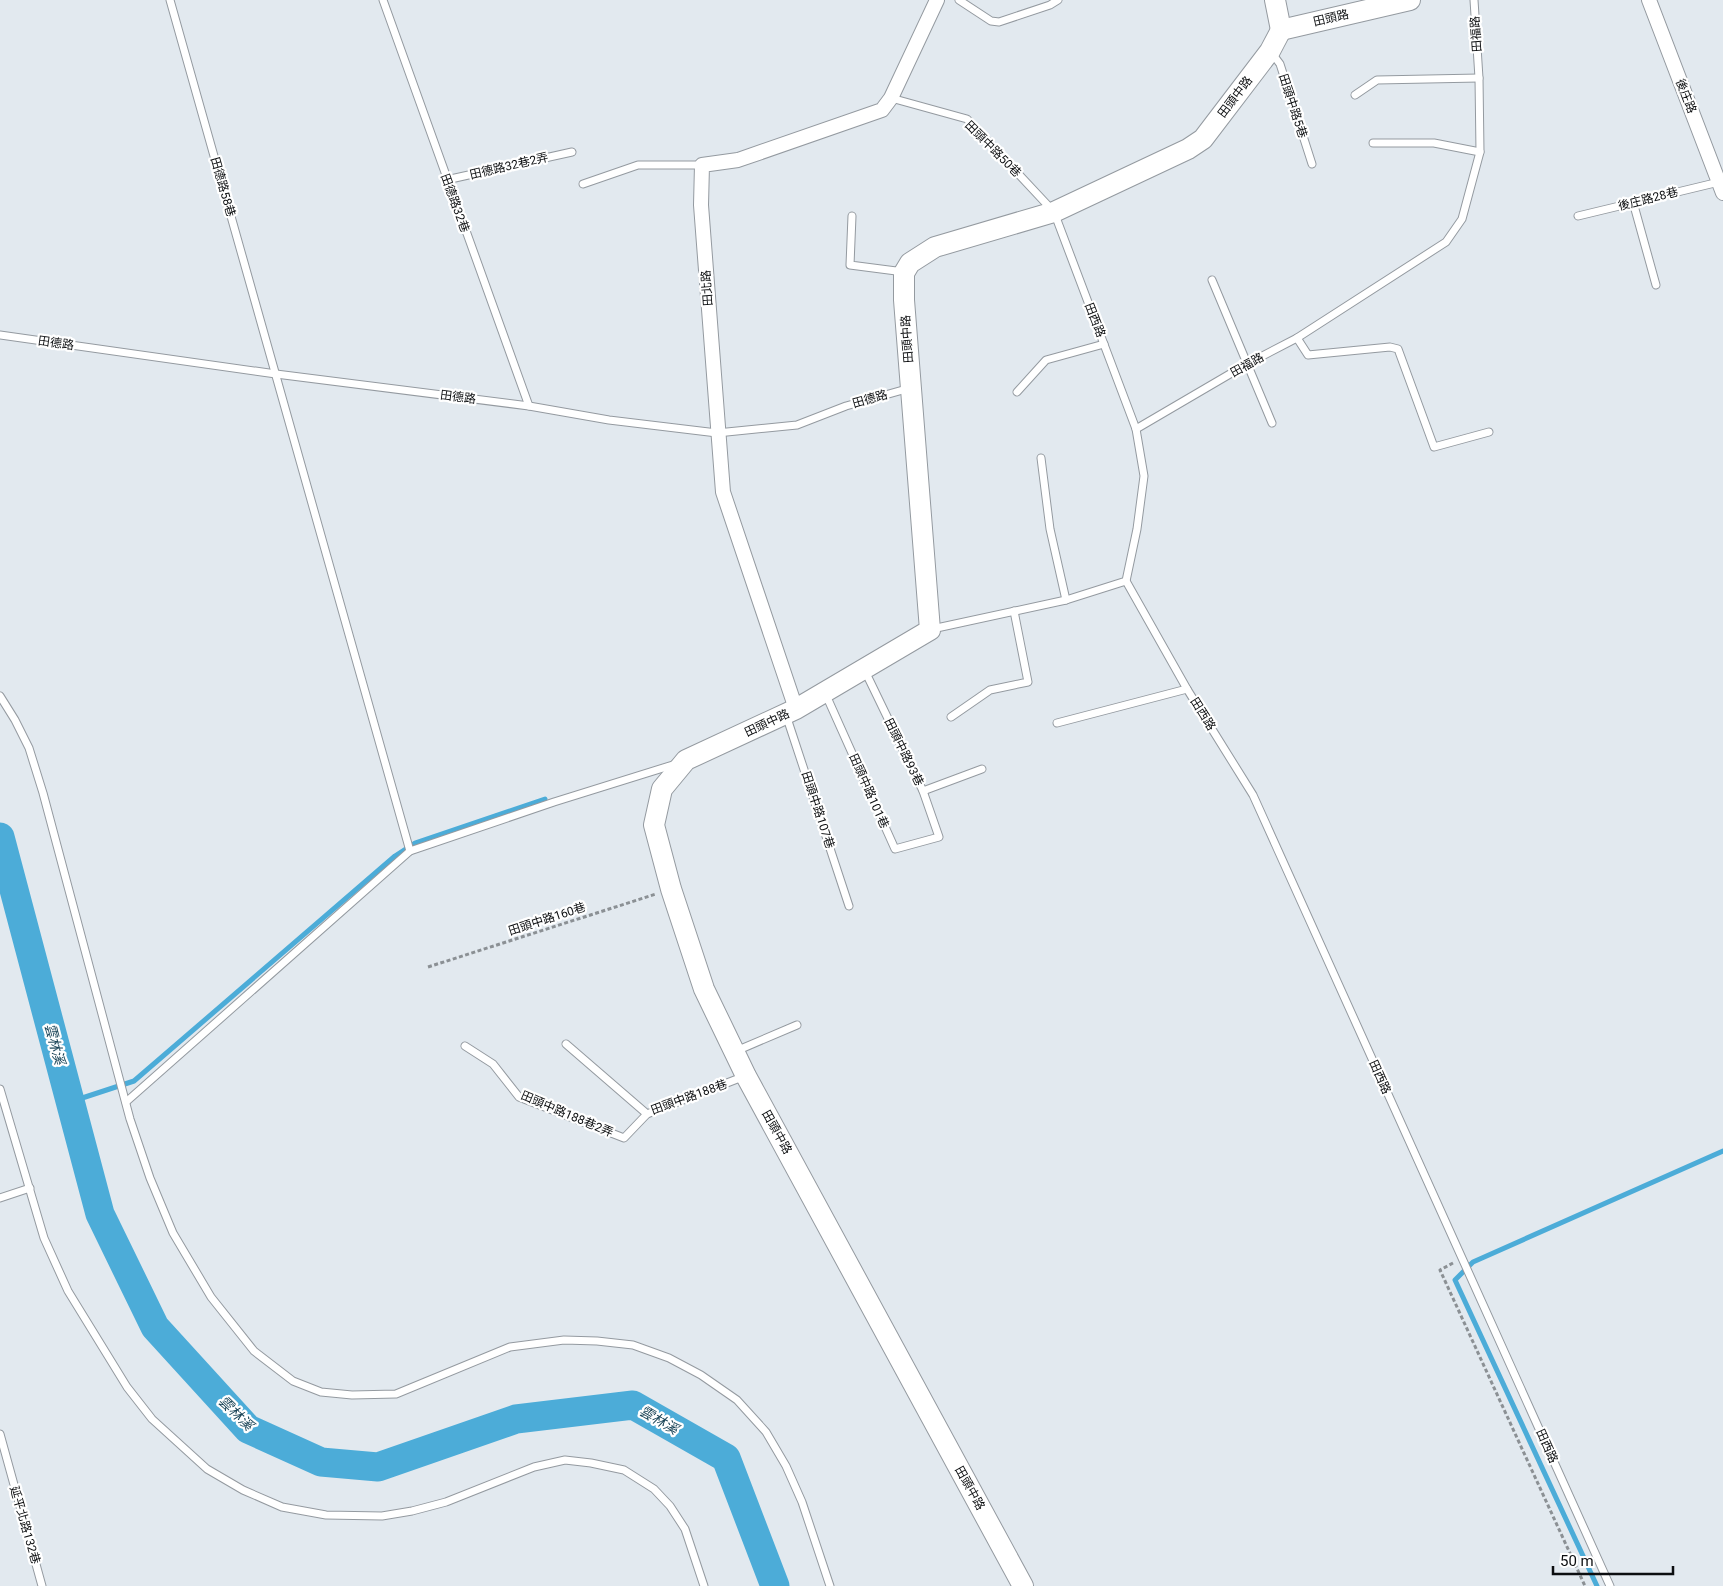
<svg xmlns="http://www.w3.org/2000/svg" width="1723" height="1586" viewBox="0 0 1723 1586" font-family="Roboto,'Noto Sans TC',sans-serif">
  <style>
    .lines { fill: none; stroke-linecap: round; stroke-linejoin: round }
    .stream { stroke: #4cacd8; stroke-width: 5 }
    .river { stroke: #4cacd8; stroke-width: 29 }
    .lane-casing { stroke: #949aa0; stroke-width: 9 }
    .street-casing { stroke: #949aa0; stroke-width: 16 }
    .secondary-casing { stroke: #949aa0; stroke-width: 22 }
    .path { stroke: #8b9094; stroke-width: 3; stroke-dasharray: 4 2.5; stroke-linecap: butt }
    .lane { stroke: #fff; stroke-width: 7 }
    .street { stroke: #fff; stroke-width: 14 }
    .secondary { stroke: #fff; stroke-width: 20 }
    .labels { text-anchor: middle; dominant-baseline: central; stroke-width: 4.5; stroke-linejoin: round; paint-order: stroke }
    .street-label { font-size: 12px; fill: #0c0e10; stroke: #fff }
    .water-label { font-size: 14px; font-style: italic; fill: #194356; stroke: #fff }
  </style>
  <rect width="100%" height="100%" fill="#e2e9ef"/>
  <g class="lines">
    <!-- stream -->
    <g class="stream">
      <polyline points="70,1102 134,1081 395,856 415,843 545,799"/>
      <polyline points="1597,1586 1455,1280 1473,1262 1723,1151"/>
    </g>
    <!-- river -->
    <polyline class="river" points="0,837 100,1214 155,1327 248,1429 321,1462 378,1467 516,1419 633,1405 726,1458 775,1586"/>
    <!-- lane casing -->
    <g class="lane-casing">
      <g id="lane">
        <polyline points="383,0 529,406"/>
        <polyline points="959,0 991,21 999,22 1050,5 1058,0"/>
        <polyline points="1271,52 1280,64 1312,164"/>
        <polyline points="1355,95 1377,80 1479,78"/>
        <polyline points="891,98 967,119 1054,212 1136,429 1144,476 1137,529 1126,581 1066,600 932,629"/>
        <polyline points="1373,143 1434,143 1480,152"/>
        <polyline points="446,180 572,152"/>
        <polyline points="583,184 638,165 702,165"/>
        <polyline points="1633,202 1656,285"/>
        <polyline points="852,216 850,265 904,272"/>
        <polyline points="1578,216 1719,182"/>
        <polyline points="1212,280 1272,423"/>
        <polyline points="0,335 276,374 529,406 609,420 717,433 797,425 846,406 910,388"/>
        <polyline points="1297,338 1308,355 1390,347 1398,349 1434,447 1489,432"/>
        <polyline points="1017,392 1046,360 1104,344"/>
        <polyline points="1136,429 1247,364 1297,338 1446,242 1462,219 1480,152 1479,78 1474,0"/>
        <polyline points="1041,458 1050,529 1066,600"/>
        <polyline points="1126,581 1187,689 1253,795 1610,1586"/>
        <polyline points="826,695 895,849 939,837 923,791 865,671"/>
        <polyline points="0,696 15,720 29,748 43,793 130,1119 150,1178 173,1233 211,1297 254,1351 293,1381 321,1392 352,1395 396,1394 510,1347 564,1340 597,1341 633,1345 669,1358 701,1375 737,1400 766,1432 786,1466 802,1502 830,1586"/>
        <polyline points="786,715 849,906"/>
        <polyline points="951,717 990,690 1028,682 1014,611"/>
        <polyline points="1057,723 1187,689"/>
        <polyline points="923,791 982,769"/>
        <polyline points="410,851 554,802 676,764"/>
        <polyline points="566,1044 647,1114"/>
        <polyline points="465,1046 493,1064 519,1097 624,1138 647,1114 745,1076"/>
        <polyline points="736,1051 797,1025"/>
        <polyline points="0,1089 44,1238 68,1291 127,1387 152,1419 207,1469 243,1490 282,1507 326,1515 382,1516 412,1511 446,1502 534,1467 565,1460 591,1463 624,1470 654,1489 670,1506 685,1529 704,1586"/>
        <polyline points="126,1102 410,851 170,0"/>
        <polyline points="0,1198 30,1188"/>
        <polyline points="0,1434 42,1586"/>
      </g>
    </g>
    <!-- street casing -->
    <g class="street-casing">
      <g id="street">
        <polyline points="1649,0 1723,193"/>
        <polyline points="796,709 723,492 701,205 702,165 738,160 882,110 891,98 937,0"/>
      </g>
    </g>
    <!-- secondary casing -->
    <g class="secondary-casing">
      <g id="secondary">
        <polyline points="1275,0 1281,30"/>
        <polyline points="1281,30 1410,0"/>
        <polyline points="1023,1586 746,1076 704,989 671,889 654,825 662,789 686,760 796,709 930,630 904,300 904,273 910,263 935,247 1054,212 1188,149 1203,139 1270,51 1281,30"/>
      </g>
    </g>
    <!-- path -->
    <g class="path">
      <polyline points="428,967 656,894"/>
      <polyline points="1453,1263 1440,1270 1585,1586"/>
    </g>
    <!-- lane -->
    <use href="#lane" class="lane"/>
    <!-- street -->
    <use href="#street" class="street"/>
    <!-- secondary -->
    <use href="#secondary" class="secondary"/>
  </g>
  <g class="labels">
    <!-- street labels -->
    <g class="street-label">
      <text transform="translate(1331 18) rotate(-13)">田頭路</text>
      <text transform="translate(1476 34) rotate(-94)">田福路</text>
      <text transform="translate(1686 96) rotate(69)">後庄路</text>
      <text transform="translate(1235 97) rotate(-53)">田頭中路</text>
      <text transform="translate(1293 106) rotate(72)">田頭中路5巷</text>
      <text transform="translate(993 149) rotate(45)">田頭中路50巷</text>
      <text transform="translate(509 166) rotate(-13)">田德路32巷2弄</text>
      <text transform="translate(223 187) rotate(74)">田德路58巷</text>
      <text transform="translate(1648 199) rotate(-14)">後庄路28巷</text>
      <text transform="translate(455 203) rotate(70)">田德路32巷</text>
      <text transform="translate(707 288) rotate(-94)">田北路</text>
      <text transform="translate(1095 320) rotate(69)">田西路</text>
      <text transform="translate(907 339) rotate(-94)">田頭中路</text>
      <text transform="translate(56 343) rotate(8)">田德路</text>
      <text transform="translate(1247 365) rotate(-29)">田福路</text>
      <text transform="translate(458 397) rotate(7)">田德路</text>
      <text transform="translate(870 399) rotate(-16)">田德路</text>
      <text transform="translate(1203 714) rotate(58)">田西路</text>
      <text transform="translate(767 723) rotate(-25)">田頭中路</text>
      <text transform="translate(904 752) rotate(64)">田頭中路93巷</text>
      <text transform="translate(869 791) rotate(66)">田頭中路101巷</text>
      <text transform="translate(818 810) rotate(72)">田頭中路107巷</text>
      <text transform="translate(547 919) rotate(-18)">田頭中路160巷</text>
      <text transform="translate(1380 1077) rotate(66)">田西路</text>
      <text transform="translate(689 1097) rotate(-20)">田頭中路188巷</text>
      <text transform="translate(567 1114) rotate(23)">田頭中路188巷2弄</text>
      <text transform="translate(777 1132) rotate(61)">田頭中路</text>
      <text transform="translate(1547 1446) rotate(66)">田西路</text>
      <text transform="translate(970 1488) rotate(61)">田頭中路</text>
      <text transform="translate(25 1525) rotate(74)">延平北路132巷</text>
    </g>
    <!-- water labels -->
    <g class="water-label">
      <text transform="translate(55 1044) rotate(75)">雲林溪</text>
      <text transform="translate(236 1413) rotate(44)">雲林溪</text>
      <text transform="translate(659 1420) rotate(30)">雲林溪</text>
    </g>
  </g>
  <!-- scale -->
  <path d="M1553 1566v8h120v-8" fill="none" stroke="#0c0e10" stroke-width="2.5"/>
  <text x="1560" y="1566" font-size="15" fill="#0c0e10" stroke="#ffffff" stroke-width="4" paint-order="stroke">50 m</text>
</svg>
